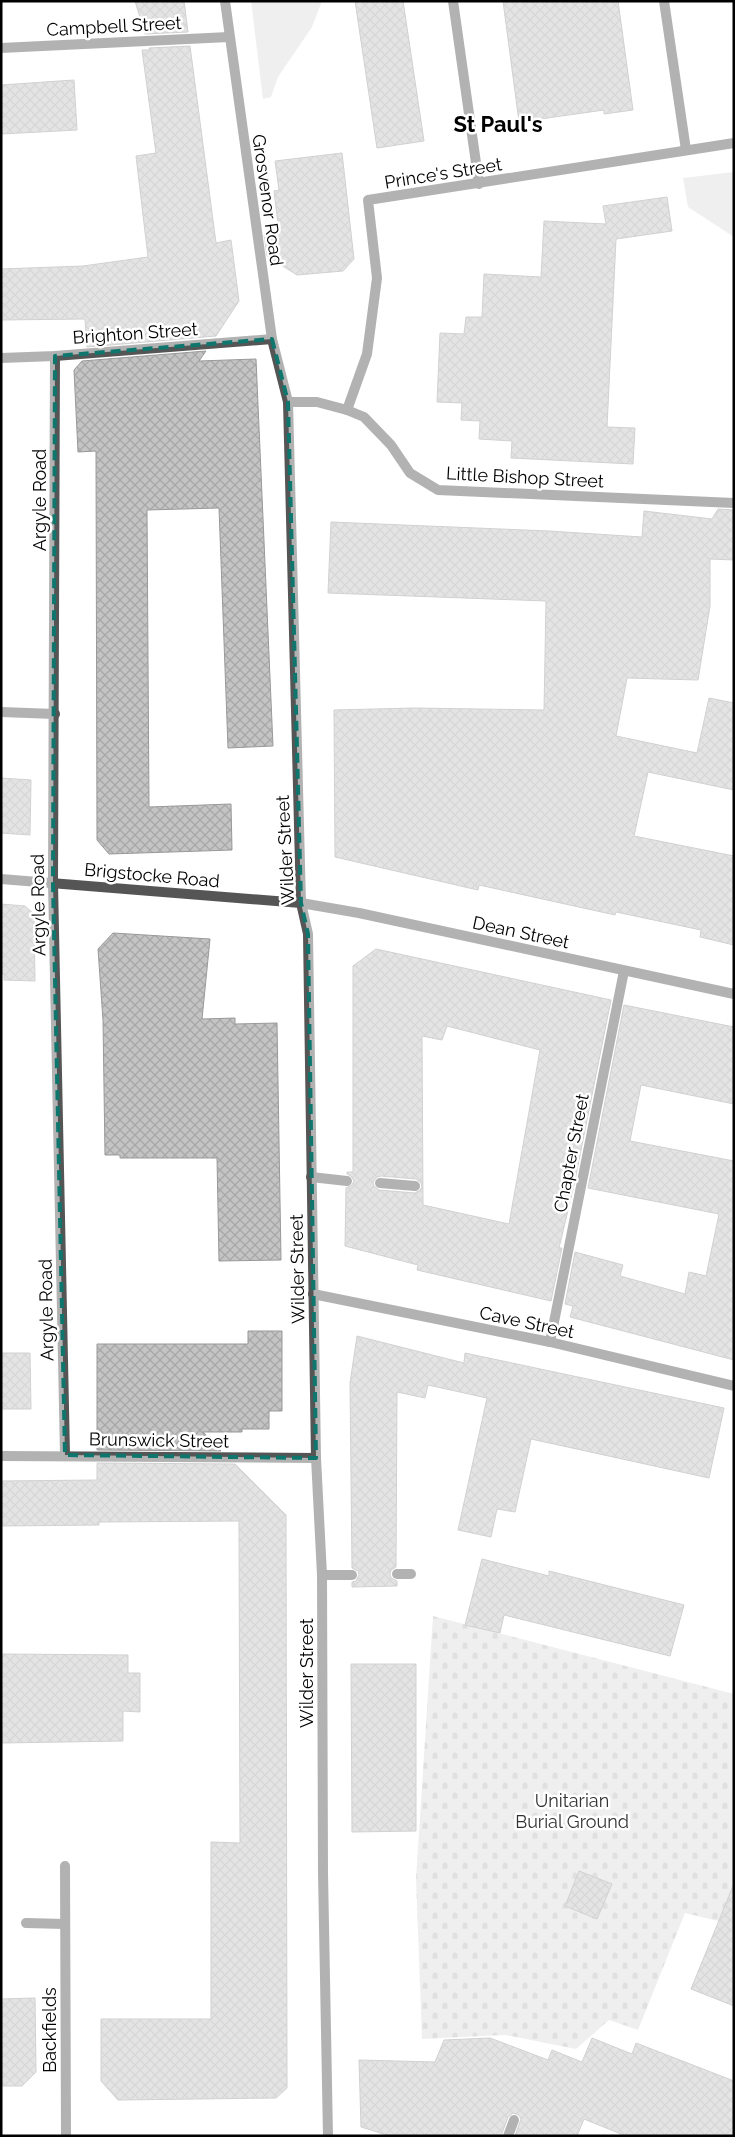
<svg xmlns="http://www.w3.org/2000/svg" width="735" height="2137" viewBox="0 0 735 2137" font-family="Raleway,sans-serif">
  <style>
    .green { fill: #dcdcdc }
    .cemetery { fill: url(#cemetery-stones) }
    .building { fill: url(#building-cross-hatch); stroke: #999; fill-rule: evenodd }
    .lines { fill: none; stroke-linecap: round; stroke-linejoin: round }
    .service { stroke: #555; stroke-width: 10 }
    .minor { stroke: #555; stroke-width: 10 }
    .marked { fill: none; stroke: #0f766e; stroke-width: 4; stroke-dasharray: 10 6; stroke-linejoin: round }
    .labels { text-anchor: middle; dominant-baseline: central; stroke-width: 5; stroke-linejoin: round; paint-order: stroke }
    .street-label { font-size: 18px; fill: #000; stroke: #fff }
    .park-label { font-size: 18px; fill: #333; stroke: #fff }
    .district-label { font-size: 22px; font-weight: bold; fill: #000; stroke: #fff }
  </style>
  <defs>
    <pattern id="cemetery-stones" width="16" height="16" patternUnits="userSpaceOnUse" patternTransform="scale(1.25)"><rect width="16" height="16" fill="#dcdcdc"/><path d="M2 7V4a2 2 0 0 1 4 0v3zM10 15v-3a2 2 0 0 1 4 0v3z" fill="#bbb"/></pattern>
    <pattern id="building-cross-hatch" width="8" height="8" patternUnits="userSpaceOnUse" patternTransform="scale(1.25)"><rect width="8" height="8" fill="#c4c4c4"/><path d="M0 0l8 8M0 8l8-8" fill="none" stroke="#a7a7a7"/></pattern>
  </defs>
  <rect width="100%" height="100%" fill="#fff"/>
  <!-- green -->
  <g class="green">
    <polygon points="251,1 322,1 312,27 278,77 271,97 263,99"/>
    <polygon points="734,172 734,237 688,207 683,178"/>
  </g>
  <!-- cemetery -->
  <polygon class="cemetery" points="433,1616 734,1694 734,1925 685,1913 638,2030 609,2020 576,2049 505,2035 422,2039 416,1879"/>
  <!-- building -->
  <g class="building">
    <polygon points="135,1 184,1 188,32 145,34"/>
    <polygon points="355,1 403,1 424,141 377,148"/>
    <polygon points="503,1 618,1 633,110 604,114 604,110 519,122"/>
    <polygon points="190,46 216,243 231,240 239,301 216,336 87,347 85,319 1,320 1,269 83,266 148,257 136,156 156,153 142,50 150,50 149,48"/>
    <polygon points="74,80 77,130 1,134 1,85"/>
    <polygon points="342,153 354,259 343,271 297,275 267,256 264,235 279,232 274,191 279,190 275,161"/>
    <polygon points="667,197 672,231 616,239 607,427 635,428 633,464 511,458 512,441 479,439 480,421 461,420 462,403 437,402 440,333 464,334 466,317 482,317 484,274 541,277 544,221 606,224 603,206"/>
    <polygon points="206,351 199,361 256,359 273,746 228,748 219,508 147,510 149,807 231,804 232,850 109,854 97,840 96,451 78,452 74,370 82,361"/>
    <polygon points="718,509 734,510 734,560 710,559 710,606 698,680 627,678 616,736 697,753 709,698 734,703 734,790 648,772 634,836 734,856 734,945 700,937 701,930 616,912 615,915 479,885 478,890 335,857 334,710 414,708 544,710 546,601 328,593 331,522 549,531 642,537 644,511 712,519"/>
    <polygon points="1,778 31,780 30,835 1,833"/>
    <polygon points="1,904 25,906 34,914 35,981 4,980 4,974 1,974"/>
    <polygon points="113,933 210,939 202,1019 235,1018 235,1024 277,1023 281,1260 219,1261 217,1158 120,1158 120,1155 105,1155 103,1020 98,949"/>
    <path d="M376 949 611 1000 574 1185 559 1248H562L551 1301 417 1270 418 1265 345 1246 346 1188 352 1185 354 1181 351 1176 347 1174V1172H353V966ZM447 1026 540 1050 509 1224 423 1205 422 1036 442 1040ZM381 1176 416 1179 421 1183 422 1187 420 1190 415 1193 379 1190 374 1186 373 1182 377 1177Z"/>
    <polygon points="624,1005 734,1027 734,1104 641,1085 630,1141 734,1161 734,1360 570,1317 573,1306 565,1304 575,1252 623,1265 620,1276 685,1294 689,1272 706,1276 719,1214 588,1188"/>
    <polygon points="248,1331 282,1331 282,1411 269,1411 269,1429 242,1429 242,1432 203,1432 221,1451 97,1450 97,1344 248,1344"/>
    <polygon points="357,1336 464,1363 465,1353 724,1408 709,1478 531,1439 515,1512 497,1509 491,1537 458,1530 487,1398 428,1385 425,1398 397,1392 396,1567 391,1570 390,1574 391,1578 397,1581 397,1586 352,1587 352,1582 356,1581 359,1575 358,1571 352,1568 350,1383"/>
    <polygon points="1,1353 30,1353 31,1409 1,1409"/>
    <polygon points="97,1463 235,1464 286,1515 287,2088 276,2098 118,2100 101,2081 101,2019 211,2019 211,1842 240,1843 239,1521 99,1522 99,1525 1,1526 1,1481 97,1480"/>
    <polygon points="482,1559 549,1576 549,1571 684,1605 670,1656 504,1615 500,1633 465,1625"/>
    <polygon points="1,1654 128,1655 128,1673 140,1673 140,1712 123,1711 123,1741 1,1743"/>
    <polygon points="351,1664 416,1664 416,1831 352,1832"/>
    <polygon points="579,1871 612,1884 597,1919 565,1906"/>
    <polygon points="733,1886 734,1886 734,2006 691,1989"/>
    <polygon points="35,1998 36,2072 22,2086 1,2086 1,1999"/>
    <polygon points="490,2038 548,2060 552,2050 582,2062 592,2038 632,2054 636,2043 734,2081 734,2136 626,2136 584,2119 577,2136 515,2136 521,2119 519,2115 513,2113 508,2117 501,2136 390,2136 361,2127 359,2060 435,2062 444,2040"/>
  </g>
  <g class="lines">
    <!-- service -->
    <g class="service">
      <polyline points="1,712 55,714"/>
      <polyline points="311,1177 347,1181"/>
      <polyline points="380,1183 415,1186"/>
      <polyline points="550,1342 624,971"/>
      <polyline points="397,1574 411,1574"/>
      <polyline points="322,1575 352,1575"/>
      <polyline points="508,2136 514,2120"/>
    </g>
    <!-- minor -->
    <g class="minor">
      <polyline points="225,1 272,339 288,402 301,903 308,934 316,1458 322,1575 323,1873 328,2136"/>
      <polyline points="453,1 479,184"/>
      <polyline points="664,1 686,150"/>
      <polyline points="1,48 229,37"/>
      <polyline points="55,356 53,883 65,1455"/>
      <polyline points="1,358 55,356 272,339"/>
      <polyline points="288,402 317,402 347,410 364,417 391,445 410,473 438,490 734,503"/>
      <polyline points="347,410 367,354 377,278 368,200 734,143"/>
      <polyline points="1,879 301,903 359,913 734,994"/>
      <polyline points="313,1294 550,1342 734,1386"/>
      <polyline points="1,1456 316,1458"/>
      <polyline points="65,1866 66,2136"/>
      <polyline points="26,1923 65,1924"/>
    </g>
  </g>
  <!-- marked area -->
  <path d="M0 0H735V2137H0ZM272 339 288 402 301 903 308 934 316 1458 65 1455 53 883 55 356Z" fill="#fff" fill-opacity=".55" fill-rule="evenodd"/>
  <path class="marked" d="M272 339 288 402 301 903 308 934 316 1458 65 1455 53 883 55 356Z"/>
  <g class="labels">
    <!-- street labels -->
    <g class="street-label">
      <text transform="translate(114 26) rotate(-3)">Campbell Street</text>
      <text transform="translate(443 173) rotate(-9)">Prince's Street</text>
      <text transform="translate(268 200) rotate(82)">Grosvenor Road</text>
      <text transform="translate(135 333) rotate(-4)">Brighton Street</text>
      <text transform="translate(525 477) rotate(3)">Little Bishop Street</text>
      <text transform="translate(39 500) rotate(-90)">Argyle Road</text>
      <text transform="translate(285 850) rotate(-93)">Wilder Street</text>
      <text transform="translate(152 875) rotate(5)">Brigstocke Road</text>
      <text transform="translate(38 905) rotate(-91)">Argyle Road</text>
      <text transform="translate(521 932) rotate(12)">Dean Street</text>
      <text transform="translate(571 1153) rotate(-79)">Chapter Street</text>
      <text transform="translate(297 1269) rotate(-91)">Wilder Street</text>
      <text transform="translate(46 1310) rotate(-91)">Argyle Road</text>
      <text transform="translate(527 1322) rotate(12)">Cave Street</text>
      <text transform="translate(159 1440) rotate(1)">Brunswick Street</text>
      <text transform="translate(306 1673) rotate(-90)">Wilder Street</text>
      <text transform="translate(49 2030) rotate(-90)">Backfields</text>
    </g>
    <!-- park labels -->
    <g class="park-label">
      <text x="572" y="1800">Unitarian<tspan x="572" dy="21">Burial Ground</tspan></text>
    </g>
    <!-- district labels -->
    <g class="district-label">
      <text x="498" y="124">St Paul's</text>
    </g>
  </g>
  <!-- border -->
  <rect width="735" height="2137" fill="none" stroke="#000000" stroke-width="5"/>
</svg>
